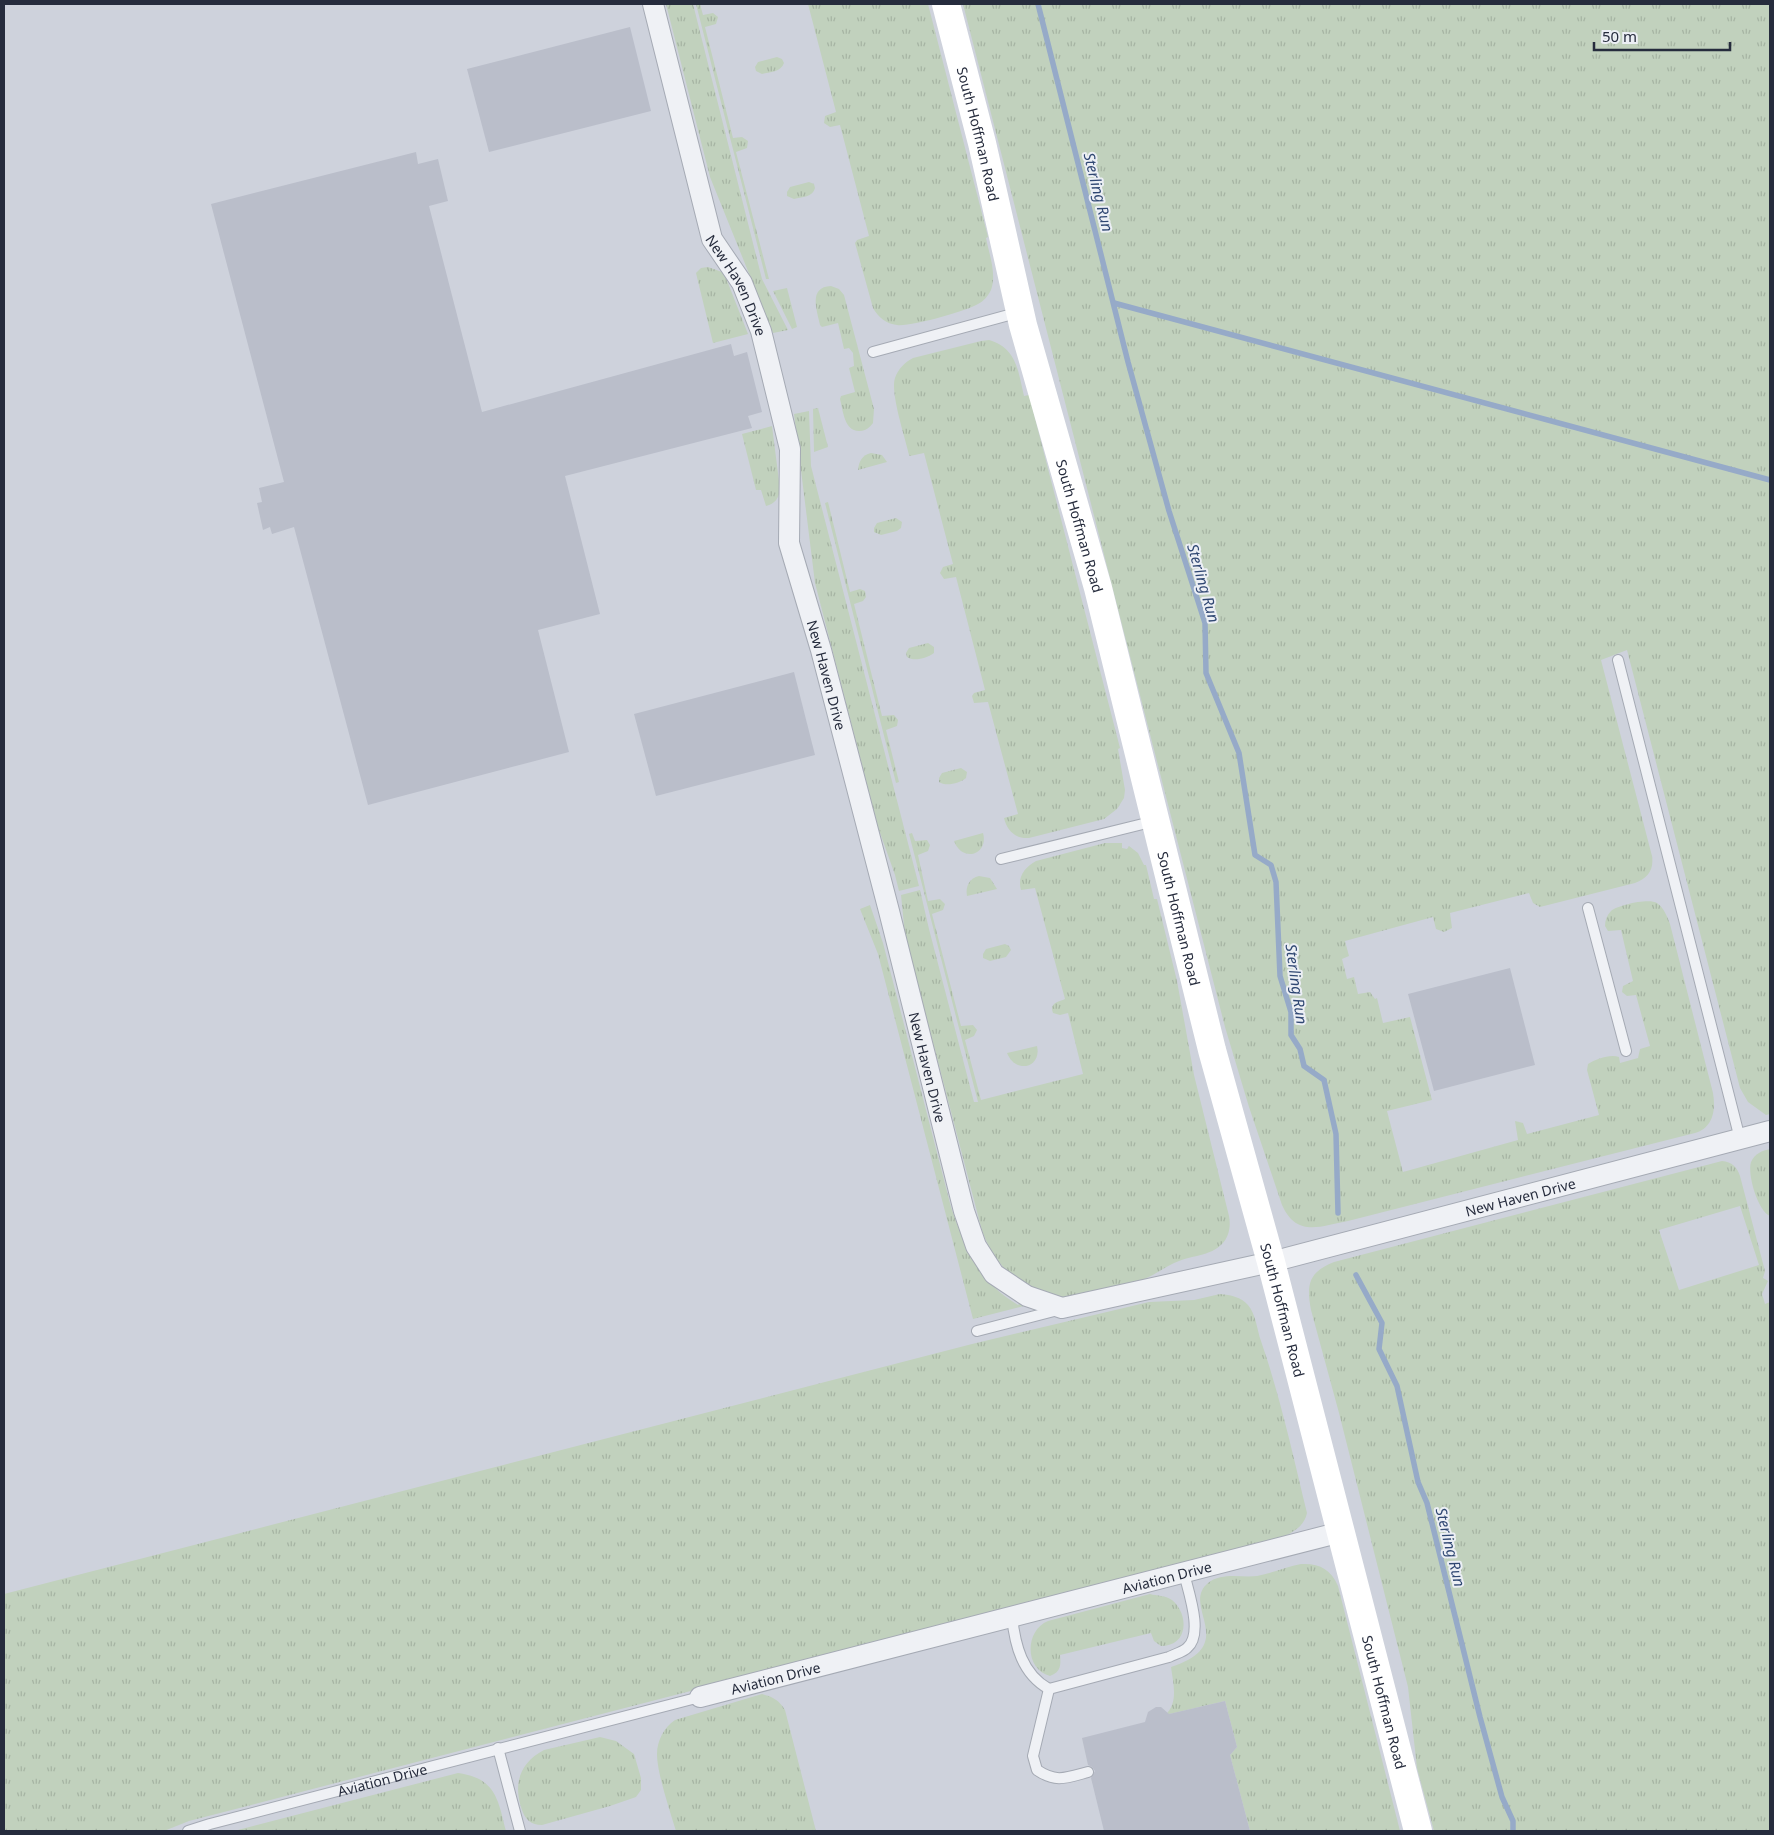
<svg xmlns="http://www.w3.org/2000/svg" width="1774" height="1835" viewBox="0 0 1774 1835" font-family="'Noto Sans',sans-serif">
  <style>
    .built { fill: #ced2dc }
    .grass { fill: url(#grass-tufts); fill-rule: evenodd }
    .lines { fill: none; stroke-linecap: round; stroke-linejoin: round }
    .stream { stroke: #96aac8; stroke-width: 5.5 }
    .building { fill: #babeca }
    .lane-casing { stroke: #a5aab4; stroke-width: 12 }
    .street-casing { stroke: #a5aab4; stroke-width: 22 }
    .lane { stroke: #eff1f5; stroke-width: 10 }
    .street { stroke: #eff1f5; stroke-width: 20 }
    .secondary { stroke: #fff; stroke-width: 28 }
    .labels { text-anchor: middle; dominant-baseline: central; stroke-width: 4; stroke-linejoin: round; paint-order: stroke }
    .street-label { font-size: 14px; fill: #262c3d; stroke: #eceff5 }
    .water-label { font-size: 15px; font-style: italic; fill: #2f4772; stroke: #eceff5 }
  </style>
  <defs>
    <pattern id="grass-tufts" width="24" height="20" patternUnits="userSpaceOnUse" patternTransform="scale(1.25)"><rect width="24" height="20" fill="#c1d1bd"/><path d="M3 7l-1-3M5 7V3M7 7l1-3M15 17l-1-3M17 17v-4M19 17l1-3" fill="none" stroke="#a6b4a3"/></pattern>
  </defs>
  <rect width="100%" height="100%" fill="#dce0e7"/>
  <!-- built -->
  <rect class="built" x="4" y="4" width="1766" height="1827"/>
  <!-- grass -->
  <g class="grass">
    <polygon points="666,4 693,4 762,279 788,330 773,333 710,177"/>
    <polygon points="696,4 700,4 703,15 713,13 718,17 716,24 705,27 733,138 742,137 748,141 747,148 736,152 769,279 766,279"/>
    <path d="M808 4H928L988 237 986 238C989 254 997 274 991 290 988 296 984 301 978 304 967 311 910 327 897 325 886 324 878 317 873 308L855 243 857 240 869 236 840 125 830 127 824 123 825 116 836 112Z"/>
    <path d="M963 4H1770V1114L1766 1115 1748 1102 1740 1088 1627 650 1601 660 1652 856C1654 870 1648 878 1635 883L1540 907 1533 903 1529 893 1450 913 1452 928 1444 932 1436 929 1433 917 1345 941 1349 956 1342 959 1347 979 1354 977 1358 994 1370 992 1375 999 1377 998 1383 1023 1410 1017 1432 1100 1387 1111 1403 1172 1518 1140 1515 1121 1523 1123 1527 1134 1599 1115 1587 1070 1588 1064C1596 1059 1610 1054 1619 1057L1620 1063 1638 1058 1640 1049 1650 1046 1636 995 1627 996 1622 992 1623 986 1633 981 1621 930 1608 931 1605 926C1605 920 1607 915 1611 911 1618 905 1649 898 1657 903 1664 908 1667 916 1670 924L1713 1093C1716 1110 1713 1128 1695 1133L1348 1221C1320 1226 1297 1238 1282 1205L1249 1107 1225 1027Z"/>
    <path d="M777 57 782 59 784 63C781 72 770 72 762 74L756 71 755 67 758 62Z"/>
    <path d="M809 182 814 184 815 188C813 197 802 197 794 199L787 196V192L790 187Z"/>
    <polygon points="708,267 722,272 726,278 748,334 713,343 696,273 701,268"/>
    <path d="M831 286 839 289 844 295 874 409 873 423C870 427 866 431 860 431 844 432 843 410 840 399L841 396 855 392 849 368 854 366 853 353 849 348 844 349 838 323 822 327 820 325C817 310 808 287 831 286Z"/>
    <polygon points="787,288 797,327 792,329 773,291"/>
    <path d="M989 340C1017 348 1018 371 1024 396L1029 395 1120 748 1118 749 1125 790 1124 798 1117 809 1104 819 1029 838C1016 839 1007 831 1004 818L1018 814 988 702 974 703 972 696 974 693 985 690 956 577 944 579 940 573 943 567 953 564 924 453 910 456 909 455C905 437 890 393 895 378 898 369 905 362 913 358L981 341Z"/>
    <polygon points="818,408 828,447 814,452 813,409"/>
    <polygon points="809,411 811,466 919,886 899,891 895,875 878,827 815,583 794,414"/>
    <path d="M772 426 780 489C779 498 775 504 766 506L761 490H756L742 434Z"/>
    <path d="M871 453 882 455 887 462 858 470C859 461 862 455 871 453Z"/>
    <polygon points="828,502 850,592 860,589 865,591 866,597 863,601 854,604 882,716 894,715 898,720 897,726 886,730 899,782 896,783 825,503"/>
    <polygon points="896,518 902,522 901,528 897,531 881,535 874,532 874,528 877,523"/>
    <path d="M928 643 934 647V653C927 658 914 662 907 657L906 653 909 648Z"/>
    <path d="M961 768 967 772 966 778C960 783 946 787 939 782V778L942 773Z"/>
    <path d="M912 833 915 841 927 840 930 845 928 851 918 855 928 901 940 899 945 904 943 910 932 914 961 1026 973 1025 977 1030 974 1036 965 1040 981 1100 1083 1074 1068 1013 1060 1015 1053 1013C1049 1003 1058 1002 1065 999L1035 888 1021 890C1017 877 1025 867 1036 861L1105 843H1122V848L1127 849 1129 846 1138 853 1144 865H1146L1154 899H1157L1177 981 1194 1075 1229 1216C1231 1226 1229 1237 1222 1244 1210 1256 1194 1255 1179 1261 1166 1266 1155 1275 1142 1280 1132 1284 1119 1286 1108 1288 1096 1291 1083 1296 1071 1297 1028 1300 992 1265 981 1227L905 935 901 895 920 890 929 929 974 1102H978L909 834Z"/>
    <path d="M983 833C989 855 962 863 954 841Z"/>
    <path d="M979 876 990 878 997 889 967 896C965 886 970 878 979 876Z"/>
    <path d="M870 905 883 943 951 1207C966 1250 978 1281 1018 1305L1020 1303 1024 1306 973 1319 878 954 860 909Z"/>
    <polygon points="1005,944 1009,946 1011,950 1006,957 990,961 983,958 983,954 986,949"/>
    <path d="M1037 1046C1042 1067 1016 1075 1007 1053Z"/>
    <path d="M1770 1149V1216C1758 1212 1747 1174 1751 1162 1755 1153 1762 1151 1770 1149Z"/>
    <path d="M1722 1161C1732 1162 1737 1167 1740 1176L1765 1271 1763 1278 1768 1281 1762 1294 1765 1304 1770 1302V1831H1434L1417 1768 1408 1687 1339 1413 1311 1310C1306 1284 1309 1272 1334 1262ZM1740 1206 1759 1265 1679 1290 1659 1230Z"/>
    <path d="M1220 1294C1231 1295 1241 1297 1248 1305 1256 1314 1257 1330 1261 1341 1280 1396 1293 1455 1307 1513 1304 1527 1293 1532 1281 1538L189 1821 164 1831H4V1594L972 1344 1149 1302 1194 1300Z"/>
    <path d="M1301 1564C1319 1563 1331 1569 1338 1586L1400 1831H1250L1230 1755 1237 1747 1225 1701 1165 1715C1179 1703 1173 1683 1171 1667 1241 1645 1180 1606 1208 1583 1222 1572 1242 1578 1257 1576 1272 1573 1286 1567 1301 1564Z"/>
    <path d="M1150 1594C1157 1596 1165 1595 1172 1600 1189 1614 1189 1646 1161 1646L1154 1641 1151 1633 1060 1655C1061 1665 1061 1672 1050 1676 1024 1669 1025 1630 1048 1621Z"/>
    <path d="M762 1694C773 1697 779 1700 785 1710L816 1831H676C670 1811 657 1773 657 1754 657 1741 664 1727 675 1720Z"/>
    <path d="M600 1737 616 1741 634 1754 641 1778V1790L636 1797 610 1806 542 1825C531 1825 525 1819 522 1810 513 1785 519 1763 544 1750Z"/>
    <path d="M458 1773C496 1778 498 1800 506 1831H234Z"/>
  </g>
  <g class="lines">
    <!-- stream -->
    <g class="stream">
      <polyline points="1038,4 1128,362 1169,511 1205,623 1206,673 1239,753 1255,855 1271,865 1276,882 1280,976 1291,1012 1291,1035 1300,1049 1304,1066 1324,1080 1336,1134 1338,1213"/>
      <polyline points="1114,303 1770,480"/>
      <polyline points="1356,1275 1382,1323 1379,1349 1397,1386 1418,1482 1427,1503 1480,1717 1502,1797 1513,1821 1513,1831"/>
    </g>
  </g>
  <!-- building -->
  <g class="building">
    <polygon points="630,27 651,111 489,152 467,69"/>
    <polygon points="416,152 418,164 438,159 448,201 429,206 482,412 731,344 734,356 747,352 762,412 748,416 752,428 565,476 600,614 538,630 569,752 368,805 294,527 272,534 270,527 263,530 257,503 262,502 259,488 284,482 211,204"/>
    <polygon points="794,672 815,755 656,796 634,714"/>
    <polygon points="1510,968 1535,1065 1434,1091 1408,994"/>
    <polygon points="1225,1701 1237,1747 1230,1755 1250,1831 1104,1831 1091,1778 1095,1771 1092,1767 1088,1765 1082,1738 1145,1722 1148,1712 1156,1707 1161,1707 1169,1714"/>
  </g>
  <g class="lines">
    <!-- lane casing -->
    <g class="lane-casing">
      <g id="lane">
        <polyline points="873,352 1020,312"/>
        <polyline points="1618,660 1740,1139"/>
        <polyline points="1001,859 1155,821"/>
        <polyline points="1588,908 1626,1051"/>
        <polyline points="977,1331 1058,1310"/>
        <path d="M1012 1617C1015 1645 1022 1674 1049 1689"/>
        <polyline points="498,1748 520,1831"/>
        <path d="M1088 1772C1066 1778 1056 1783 1037 1770L1033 1756 1049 1689 1169 1657C1175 1654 1183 1652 1187 1648 1204 1634 1188 1591 1184 1573"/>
        <path id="s1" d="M188 1831 210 1824 700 1697"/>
      </g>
    </g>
    <!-- street casing -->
    <g class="street-casing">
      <g id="street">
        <path id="s2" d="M653 4 712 239 742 283 761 331 790 449 789 543 821 650 889 911 964 1211 976 1246 994 1274 1027 1296 1062 1308 1271 1262 1770 1131"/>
        <path id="s3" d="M700 1697 1341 1532"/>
      </g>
    </g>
    <!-- lane -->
    <use href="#lane" class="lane"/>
    <!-- street -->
    <use href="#street" class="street"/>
    <!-- secondary -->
    <path class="secondary" id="s4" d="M946 4 982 143 1023 325 1098 588 1212 1050 1271 1262 1418 1831"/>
  </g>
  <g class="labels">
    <!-- street labels -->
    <g class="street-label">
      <text stroke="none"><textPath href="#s4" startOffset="134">South Hoffman Road</textPath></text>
      <text stroke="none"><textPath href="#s2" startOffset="295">New Haven Drive</textPath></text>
      <text stroke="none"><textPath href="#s4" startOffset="539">South Hoffman Road</textPath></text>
      <text stroke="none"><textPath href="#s2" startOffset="700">New Haven Drive</textPath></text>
      <text stroke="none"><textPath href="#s4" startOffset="944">South Hoffman Road</textPath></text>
      <text stroke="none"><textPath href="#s2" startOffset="1105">New Haven Drive</textPath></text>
      <text stroke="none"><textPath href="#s2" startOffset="1872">New Haven Drive</textPath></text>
      <text stroke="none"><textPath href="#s4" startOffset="1349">South Hoffman Road</textPath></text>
      <text stroke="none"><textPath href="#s3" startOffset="482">Aviation Drive</textPath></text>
      <text stroke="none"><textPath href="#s3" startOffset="78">Aviation Drive</textPath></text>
      <text stroke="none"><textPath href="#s4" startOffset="1754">South Hoffman Road</textPath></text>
      <text stroke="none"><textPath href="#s1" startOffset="201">Aviation Drive</textPath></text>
    </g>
    <!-- water labels -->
    <g class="water-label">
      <text transform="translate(1099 192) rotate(76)">Sterling Run</text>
      <text transform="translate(1204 583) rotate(74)">Sterling Run</text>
      <text transform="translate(1297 984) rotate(82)">Sterling Run</text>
      <text transform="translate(1451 1547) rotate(76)">Sterling Run</text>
    </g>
  </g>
  <!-- border -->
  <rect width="1774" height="1835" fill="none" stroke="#262c3d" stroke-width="10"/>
  <!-- scale -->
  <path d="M1594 42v8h136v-8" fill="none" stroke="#262c3d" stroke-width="2.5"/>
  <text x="1602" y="42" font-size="15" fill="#262c3d" stroke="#eceff5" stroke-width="4" paint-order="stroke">50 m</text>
</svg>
